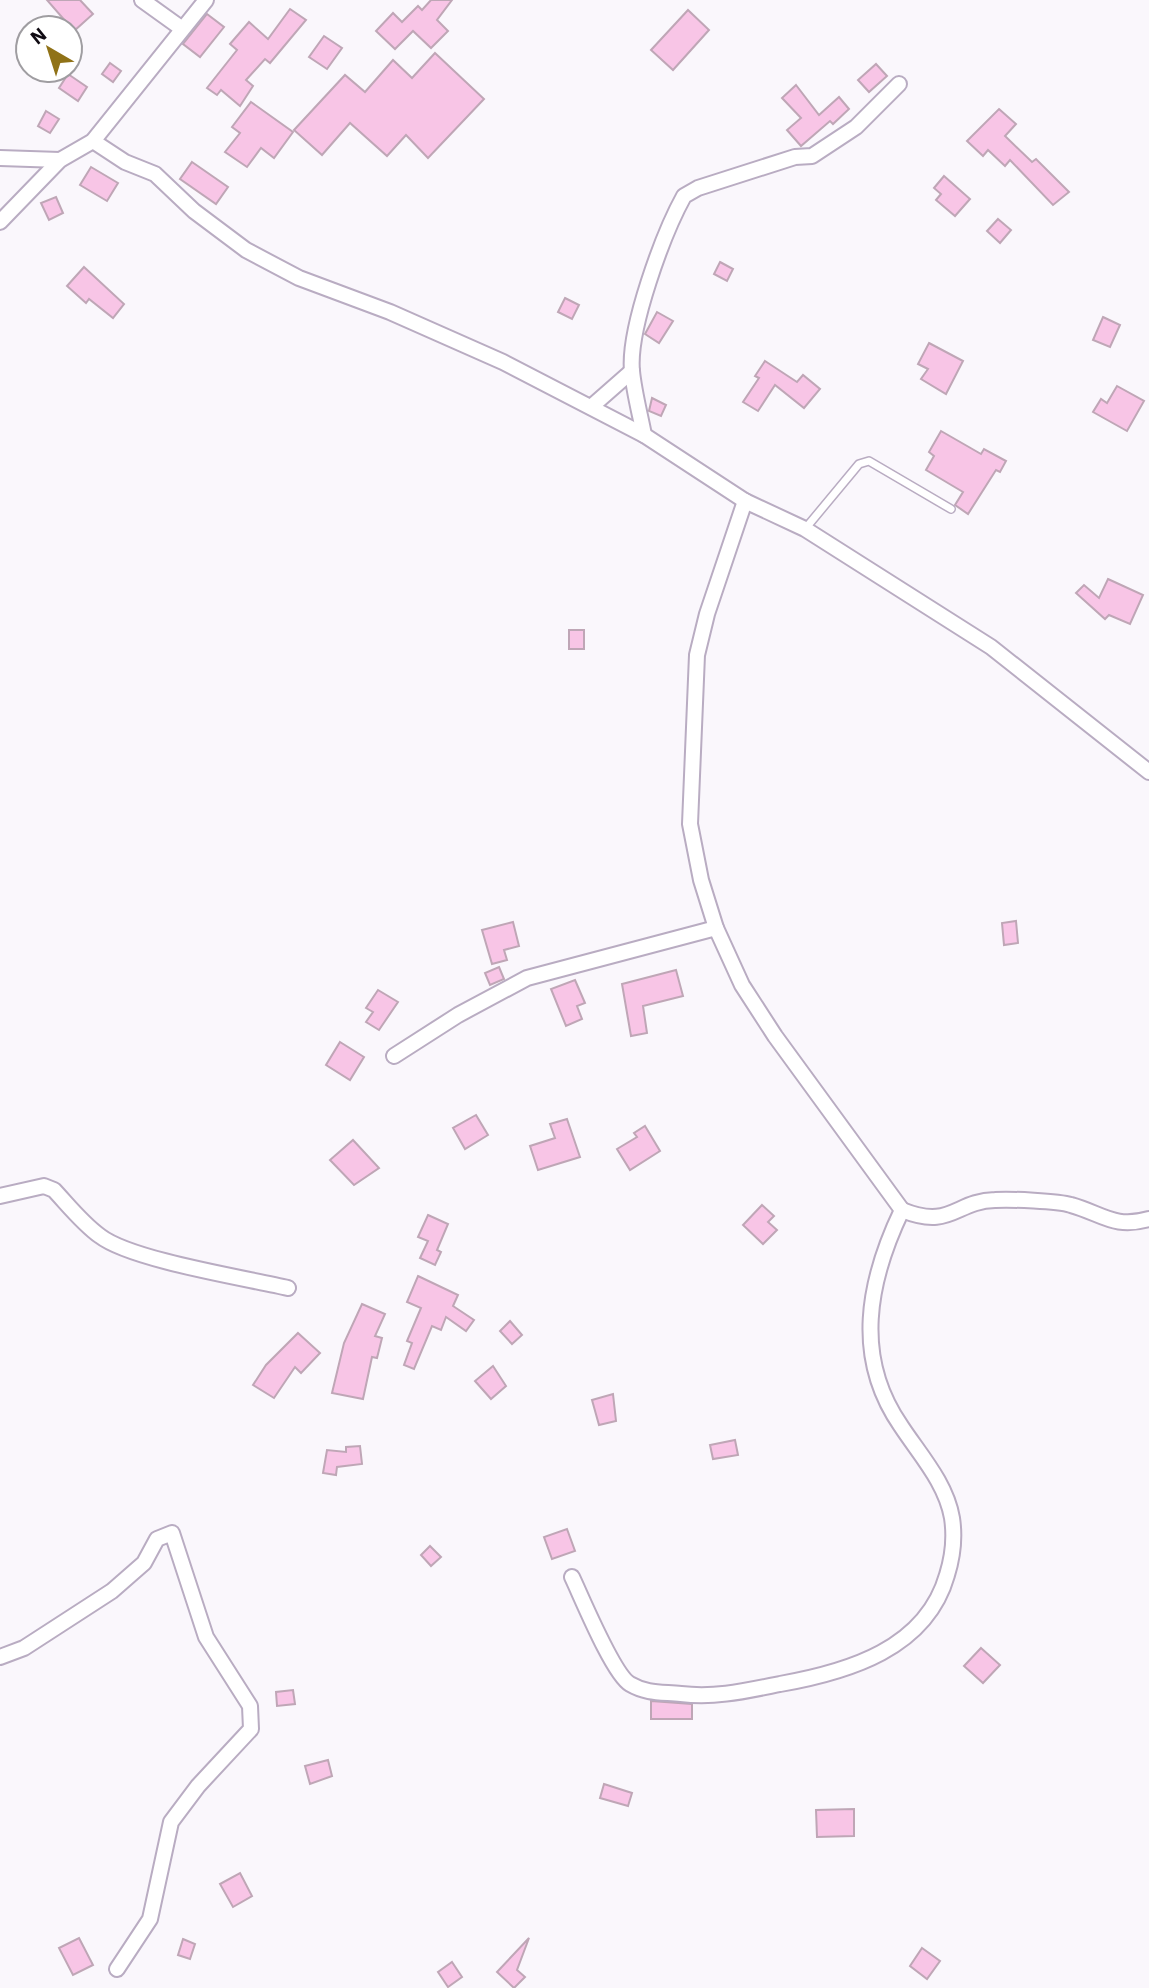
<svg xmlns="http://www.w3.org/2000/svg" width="1149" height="1988" viewBox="0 0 1149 1988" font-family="'IBM Plex Sans',sans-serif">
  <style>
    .building { fill: #f8c5e6; stroke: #bfa6b6; stroke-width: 2 }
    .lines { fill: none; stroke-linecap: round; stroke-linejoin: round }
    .lane-casing { stroke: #b9acc2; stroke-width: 10 }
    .street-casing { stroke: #b9acc2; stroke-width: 18 }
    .lane { stroke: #fff; stroke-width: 7 }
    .street { stroke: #fff; stroke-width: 14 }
  </style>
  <rect width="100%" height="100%" fill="#faf7fc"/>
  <!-- building -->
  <g class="building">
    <polygon points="47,0 80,0 93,14 74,31"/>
    <polygon points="431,0 452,0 437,20 448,31 431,48 413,31 395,49 376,31 393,13 402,22 418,6 422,10"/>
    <polygon points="290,9 306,20 270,63 265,59 246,80 253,86 240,106 221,90 217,95 207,88 237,50 230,44 249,22 268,39"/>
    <polygon points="688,10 709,30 673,70 651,50"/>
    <polygon points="207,14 224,27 200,57 183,44"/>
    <polygon points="324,36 342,48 327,69 309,57"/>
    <polygon points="435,53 484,99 428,158 406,135 387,156 350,123 322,155 294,130 345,75 365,92 393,60 412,78"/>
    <polygon points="110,63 121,71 113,82 102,74"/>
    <polygon points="876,64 887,76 869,92 858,80"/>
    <polygon points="68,74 87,87 78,101 59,88"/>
    <polygon points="796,85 819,115 839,97 849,109 833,124 830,121 801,146 787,130 801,118 782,98"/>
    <polygon points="251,102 293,132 274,158 261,148 247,167 225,152 240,133 232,127"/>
    <polygon points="999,109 1016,124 1005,136 1032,162 1036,159 1069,192 1053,205 1010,160 1005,166 988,150 983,156 967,141"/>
    <polygon points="46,111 59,119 50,133 38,126"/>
    <polygon points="192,162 228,187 216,204 180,179"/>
    <polygon points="91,167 118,183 107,201 80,185"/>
    <polygon points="944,176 970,199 955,216 936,200 941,194 934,188"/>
    <polygon points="56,197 63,213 49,220 41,203"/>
    <polygon points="998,219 1011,230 1000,243 987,231"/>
    <polygon points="720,262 733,269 727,281 714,274"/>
    <polygon points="84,267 124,304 113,318 89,299 86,303 67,286"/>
    <polygon points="565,298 579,305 572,319 558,312"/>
    <polygon points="657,312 673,321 659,343 645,334"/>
    <polygon points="1103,317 1120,325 1110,347 1093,340"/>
    <polygon points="929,343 963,361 946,394 921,379 928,369 918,364"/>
    <polygon points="765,361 797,382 803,375 820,389 804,408 775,385 758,411 743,402 759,378 755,376"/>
    <polygon points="1117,386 1144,401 1127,431 1093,412 1101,399 1107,403"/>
    <polygon points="652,398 666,405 661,416 649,411"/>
    <polygon points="941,431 981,454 984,449 1006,461 1000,472 996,470 968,514 955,505 963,492 926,470 934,456 929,452"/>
    <polygon points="1108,579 1143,595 1130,624 1109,615 1105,619 1076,593 1084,585 1099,598"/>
    <rect x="569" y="630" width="15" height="19"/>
    <polygon points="1016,921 1018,943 1004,945 1002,923"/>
    <polygon points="513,922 519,946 504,950 507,960 492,964 482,930"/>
    <polygon points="499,967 504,979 490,985 485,973"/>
    <polygon points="676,970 683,996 643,1006 647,1033 631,1036 622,984"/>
    <polygon points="575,980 585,1003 577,1006 582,1019 566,1026 551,989"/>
    <polygon points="378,990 398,1002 379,1030 366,1022 373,1012 366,1008"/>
    <polygon points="340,1042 364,1057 350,1080 326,1065"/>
    <polygon points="476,1115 488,1135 465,1149 453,1128"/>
    <polygon points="567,1119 580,1157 538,1170 530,1146 555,1138 550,1124"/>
    <polygon points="645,1126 660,1151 630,1170 617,1149 637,1137 634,1133"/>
    <polygon points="353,1140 379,1168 354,1185 330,1160"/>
    <polygon points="762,1205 774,1216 768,1222 777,1230 763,1244 743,1225"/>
    <polygon points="428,1215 448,1224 437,1250 441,1252 435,1265 420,1258 428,1241 418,1237"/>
    <polygon points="418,1276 458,1295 453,1306 474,1320 466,1331 446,1317 441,1330 432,1326 414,1369 404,1365 412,1343 407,1341 421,1308 407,1302"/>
    <polygon points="362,1304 385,1314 375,1336 382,1338 377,1358 372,1357 363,1399 332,1393 344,1343"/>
    <polygon points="510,1321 522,1335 512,1344 500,1331"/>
    <polygon points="298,1333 320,1353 301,1373 295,1367 274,1398 253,1385 266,1365"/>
    <polygon points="493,1366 506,1386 491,1399 475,1381"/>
    <polygon points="613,1394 616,1421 599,1425 592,1400"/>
    <polygon points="735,1440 738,1455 713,1459 710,1445"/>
    <polygon points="360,1446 362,1464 337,1467 336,1475 323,1473 327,1450 346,1452 346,1447"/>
    <polygon points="567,1529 575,1551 552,1559 544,1537"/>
    <polygon points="430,1546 441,1557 431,1566 421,1555"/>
    <polygon points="981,1648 1000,1665 983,1683 964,1666"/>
    <polygon points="293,1690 295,1704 277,1706 276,1692"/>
    <polygon points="651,1701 692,1704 692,1719 651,1719"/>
    <polygon points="328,1760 332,1776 310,1784 305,1766"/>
    <polygon points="604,1784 632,1793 628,1806 600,1798"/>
    <polygon points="854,1809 854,1836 817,1837 816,1810"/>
    <polygon points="240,1873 252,1896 233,1907 220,1884"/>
    <polygon points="79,1938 93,1965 73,1975 59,1948"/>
    <polygon points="529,1938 517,1970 525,1977 514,1988 497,1972"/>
    <polygon points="183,1939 195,1944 190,1959 178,1955"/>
    <polygon points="922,1948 940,1961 927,1979 910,1966"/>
    <polygon points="452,1962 462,1977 448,1987 438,1972"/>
  </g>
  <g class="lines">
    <!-- lane casing -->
    <g class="lane-casing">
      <polyline id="lane" points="805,529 859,464 869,461 951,509"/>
    </g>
    <!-- street casing -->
    <g class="street-casing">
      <g id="street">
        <polyline points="142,0 181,28"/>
        <polyline points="93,141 125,162 155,174 194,211 246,250 299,278 390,312 503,362 644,435 745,501 805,529 991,647 1149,772"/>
        <polyline points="0,158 60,160"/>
        <polyline points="0,222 60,160 93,141 206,0"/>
        <polyline points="591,407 632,371"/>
        <path d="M644 435C640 414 634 392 632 371 628 329 663 234 684 196L698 188 795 157 812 156 856 127 899 84"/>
        <polyline points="394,1056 458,1015 527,978 716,928"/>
        <path d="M0 1196 44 1186 54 1190C68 1205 83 1224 100 1236 131 1260 245 1278 288 1288"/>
        <path d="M902 1210C951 1230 955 1201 995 1200 1010 1199 1058 1201 1071 1205 1103 1214 1114 1229 1149 1219"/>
        <path d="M572 1577C582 1598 613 1674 630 1684 647 1694 662 1692 681 1694 716 1698 745 1691 780 1684 848 1672 926 1649 947 1575 953 1556 955 1538 952 1518 946 1483 920 1455 901 1426 853 1357 868 1281 902 1210L775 1036 742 985 716 928 701 880 690 824 697 655 707 614 745 501"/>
        <polyline points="0,1657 24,1648 112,1591 144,1563 157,1539 172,1533 206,1637 250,1706 251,1729 198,1786 171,1822 150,1919 117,1969"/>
      </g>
    </g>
    <!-- lane -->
    <use href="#lane" class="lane"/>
    <!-- street -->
    <use href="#street" class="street"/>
  </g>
  <!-- north arrow -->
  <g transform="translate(49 49) rotate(321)"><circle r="33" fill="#ffffff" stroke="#9f9da1" stroke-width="2"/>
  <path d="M0-5L12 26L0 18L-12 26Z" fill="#907217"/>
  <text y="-10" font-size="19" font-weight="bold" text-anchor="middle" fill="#100b13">N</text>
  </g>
</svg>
